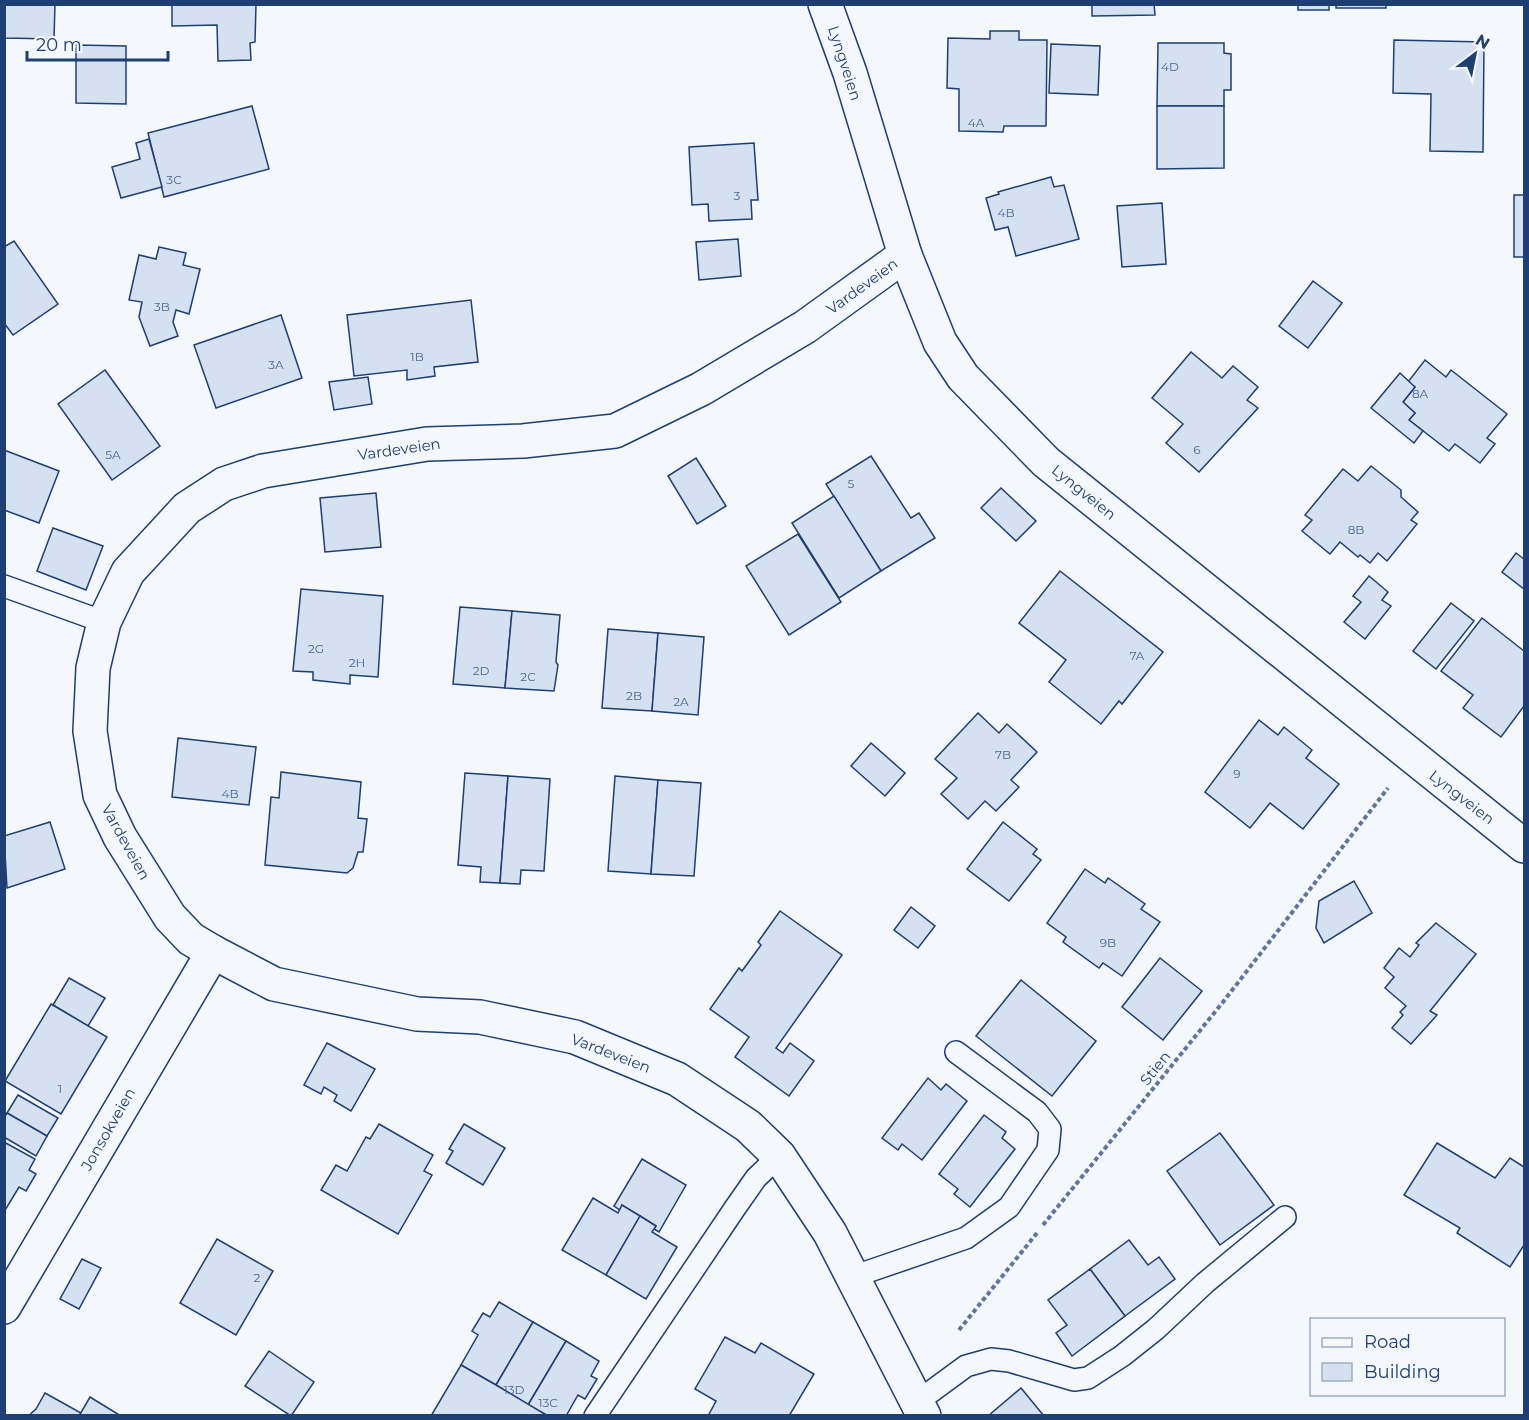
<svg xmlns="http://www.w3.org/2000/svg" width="1529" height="1420" viewBox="0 0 1529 1420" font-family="Montserrat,sans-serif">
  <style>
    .building { fill: #d5e0f0; stroke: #1d3f73; stroke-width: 1.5 }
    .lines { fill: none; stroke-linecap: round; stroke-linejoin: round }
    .lane-casing { stroke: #1d3f73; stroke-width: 24 }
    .street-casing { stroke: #1d3f73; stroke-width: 36 }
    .path { stroke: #5e769c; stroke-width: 4; stroke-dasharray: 4.5 3; stroke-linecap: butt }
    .lane { stroke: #f4f7fb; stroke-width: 21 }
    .street { stroke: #f4f7fb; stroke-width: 33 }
    .labels { text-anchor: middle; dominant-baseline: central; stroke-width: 4.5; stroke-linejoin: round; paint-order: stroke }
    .number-label { font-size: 12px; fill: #4b6792 }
    .street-label { font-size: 15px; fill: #1d3f73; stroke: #f4f7fb }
  </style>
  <rect width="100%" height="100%" fill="#f4f7fb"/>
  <!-- building -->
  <g class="building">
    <polygon points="4,4 55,4 54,39 4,38"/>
    <polygon points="172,4 256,4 255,42 250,43 251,60 218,61 217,25 172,26"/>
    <polygon points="1092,4 1154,4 1155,15 1092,16"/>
    <rect x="1298" y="4" width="31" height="6"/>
    <rect x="1336" y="4" width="50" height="4"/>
    <polygon points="990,31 1019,31 1019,40 1047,40 1046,126 1004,126 1003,132 959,131 959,89 947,88 948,38 990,39"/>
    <polygon points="1394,40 1484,42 1483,152 1430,151 1431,94 1393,93"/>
    <polygon points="1158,43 1224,43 1224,53 1231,54 1231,90 1224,90 1224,106 1157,106"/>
    <polygon points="1051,44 1100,46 1098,95 1049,93"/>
    <polygon points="76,45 126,46 126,104 76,103"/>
    <polygon points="252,106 269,169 164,197 148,133"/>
    <polygon points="1157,106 1224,106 1224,168 1157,169"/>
    <polygon points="149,139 162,187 121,198 112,167 140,159 136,143"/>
    <polygon points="754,143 758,200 751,200 752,219 709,221 708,204 692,205 689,147"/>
    <polygon points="1051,177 1054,187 1064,185 1079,239 1016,256 1008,227 995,230 986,198 999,194 998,192"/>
    <rect x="1514" y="195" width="10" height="62"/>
    <polygon points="1162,203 1166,264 1122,267 1117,206"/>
    <polygon points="738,239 741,276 699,280 696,242"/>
    <polygon points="14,241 58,304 13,335 4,323 4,247"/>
    <polygon points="159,247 186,253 183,265 200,269 189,314 176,310 173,322 178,336 150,346 139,317 142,302 129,300 139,255 156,259"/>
    <polygon points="1313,281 1342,303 1308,348 1279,326"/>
    <polygon points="471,300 478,362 434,367 435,376 407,380 407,370 354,376 347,315"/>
    <polygon points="281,315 302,378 216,408 194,345"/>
    <polygon points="1191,352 1222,378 1233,366 1258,387 1247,400 1258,408 1199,472 1166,443 1183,424 1152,398"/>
    <polygon points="1425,360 1446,377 1451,370 1507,414 1487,438 1495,444 1480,463 1455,444 1449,451 1409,420 1415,413 1403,402 1415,387 1408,382"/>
    <polygon points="105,370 160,446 112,480 58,404"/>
    <polygon points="1400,373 1415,387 1403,402 1415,413 1409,420 1423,431 1414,443 1371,408"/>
    <polygon points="368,377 372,404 334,410 329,382"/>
    <polygon points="4,450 59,471 39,523 4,510"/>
    <polygon points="871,456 911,518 919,513 935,538 881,571 826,484"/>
    <polygon points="696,458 726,506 697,524 668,476"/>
    <polygon points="1371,466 1401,490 1401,497 1418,512 1411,520 1417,524 1387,561 1378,553 1370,563 1360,555 1358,557 1340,542 1330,554 1302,531 1312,520 1305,515 1343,469 1358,481"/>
    <polygon points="1001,488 1036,521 1016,541 981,508"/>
    <polygon points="376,493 381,547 325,552 320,498"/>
    <polygon points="834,496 881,571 839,598 792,523"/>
    <polygon points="53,528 103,546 86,590 37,571"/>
    <polygon points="798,534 841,602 789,635 746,566"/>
    <polygon points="1516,553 1524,559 1524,589 1502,572"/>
    <polygon points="1060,571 1163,652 1122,704 1119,701 1101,724 1049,682 1066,660 1019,623"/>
    <polygon points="1369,576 1388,592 1382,600 1391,606 1365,639 1344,622 1361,602 1353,596"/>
    <polygon points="301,589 383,596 378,677 350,675 350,684 313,680 313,672 293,671"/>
    <polygon points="1451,603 1474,621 1436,669 1413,651"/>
    <polygon points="460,607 512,611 505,688 453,684"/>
    <polygon points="512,611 560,615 556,662 558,665 554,691 505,688"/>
    <polygon points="1482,618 1524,651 1524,706 1501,737 1463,708 1473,695 1441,671"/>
    <polygon points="608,629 658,633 652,711 602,708"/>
    <polygon points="658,633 704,637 698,715 652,711"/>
    <polygon points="978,713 999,733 1007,724 1037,752 1011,780 1019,787 996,811 985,801 968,819 941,794 957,778 935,759"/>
    <polygon points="1259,720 1278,735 1284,727 1312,750 1306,758 1339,784 1303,829 1270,803 1250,828 1205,792"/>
    <polygon points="178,738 256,747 249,805 172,797"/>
    <polygon points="871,743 905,773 885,796 851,766"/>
    <polygon points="281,772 361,782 358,818 367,819 363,852 358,852 353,868 347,873 265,865 271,797 279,798"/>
    <polygon points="465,773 508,776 500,883 480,882 481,867 458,865"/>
    <polygon points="508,776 550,779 544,871 521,870 520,884 500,883"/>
    <polygon points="615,776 658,780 651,874 608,871"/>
    <polygon points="658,780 701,783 694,876 651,874"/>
    <polygon points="50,822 65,869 7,888 4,836"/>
    <polygon points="1003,822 1037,849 1033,854 1041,860 1009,901 967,869"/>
    <polygon points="1085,869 1105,883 1108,878 1145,904 1141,909 1160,922 1122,976 1103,963 1099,968 1063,942 1066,937 1047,923"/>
    <polygon points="1354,881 1372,913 1324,943 1316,928 1319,901"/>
    <polygon points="911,907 935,926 918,948 894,930"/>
    <polygon points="780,911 842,955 776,1048 783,1053 790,1043 814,1061 789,1096 735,1057 749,1037 710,1009 739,968 742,971 761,945 758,942"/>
    <polygon points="1436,923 1476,954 1430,1011 1437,1015 1411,1044 1392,1028 1403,1015 1400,1012 1406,1006 1385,988 1394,977 1384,968 1399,948 1410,957 1419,945 1416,943"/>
    <polygon points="1160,958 1202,991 1163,1040 1122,1007"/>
    <polygon points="69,978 105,998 88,1026 53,1005"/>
    <polygon points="1021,980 1096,1041 1052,1096 976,1036"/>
    <polygon points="51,1004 107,1037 61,1114 5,1081"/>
    <polygon points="327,1043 375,1069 351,1111 334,1101 337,1095 324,1087 321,1094 304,1085"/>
    <polygon points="928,1078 941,1090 946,1084 967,1101 922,1160 902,1144 898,1150 882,1138"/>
    <polygon points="18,1095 58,1118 47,1136 7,1113"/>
    <polygon points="7,1113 47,1136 36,1156 4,1137 4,1118"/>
    <polygon points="984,1115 1006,1132 1002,1138 1015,1149 970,1207 954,1194 958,1189 939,1174"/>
    <polygon points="379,1124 433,1155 424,1171 432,1175 398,1234 321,1190 336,1165 347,1171 366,1137 370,1139"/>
    <polygon points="464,1124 505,1148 483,1185 446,1163 453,1151 449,1149"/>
    <polygon points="1220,1133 1274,1205 1220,1245 1167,1171"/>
    <polygon points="4,1142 35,1159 29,1170 36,1174 26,1191 19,1187 4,1212"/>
    <polygon points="1437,1143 1495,1178 1510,1158 1524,1167 1524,1245 1510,1267 1457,1233 1460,1228 1404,1195"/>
    <polygon points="642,1159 686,1185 659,1232 654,1229 656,1226 640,1216 622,1205 620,1210 614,1206"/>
    <polygon points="593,1198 618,1213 622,1205 640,1216 606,1275 562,1250"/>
    <polygon points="640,1216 656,1226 652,1232 677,1247 646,1299 606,1275"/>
    <polygon points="217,1239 273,1271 236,1335 180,1303"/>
    <polygon points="1129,1240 1148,1265 1159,1257 1175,1279 1125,1316 1090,1269"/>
    <polygon points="82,1259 101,1268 79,1309 60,1299"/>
    <polygon points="1090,1269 1125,1316 1072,1356 1056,1333 1067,1325 1048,1300"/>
    <polygon points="499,1302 533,1322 496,1385 461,1365 478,1335 472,1331 483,1313 490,1317"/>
    <polygon points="533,1322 566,1341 528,1405 496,1385"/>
    <polygon points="725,1337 755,1353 761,1343 814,1374 789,1416 708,1416 716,1401 695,1389"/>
    <polygon points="566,1341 599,1361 591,1376 597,1379 585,1399 578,1395 566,1416 548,1416 528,1405"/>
    <polygon points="269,1351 314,1382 291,1416 245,1386"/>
    <polygon points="461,1365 496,1385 548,1416 431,1416"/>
    <polygon points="1021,1388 1044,1416 988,1416"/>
    <polygon points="45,1393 81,1413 79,1416 28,1416 36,1409"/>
    <polygon points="90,1397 121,1416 79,1416"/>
  </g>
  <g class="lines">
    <!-- lane casing -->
    <g class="lane-casing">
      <g id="lane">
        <polyline points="4,586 104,622"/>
        <polyline points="855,1276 966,1238 1009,1207 1048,1150 1050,1129 1037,1112 956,1052"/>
        <polyline points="917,1402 966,1366 991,1359 1009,1361 1074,1380 1088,1378 1122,1356 1156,1329 1205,1283 1285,1217"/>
        <polyline points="595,1416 735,1208 756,1178 779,1156"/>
      </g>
    </g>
    <!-- street casing -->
    <g class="street-casing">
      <g id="street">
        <polyline points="825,4 850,73 905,255 940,342 963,377 1046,462 1524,846"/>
        <polyline points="905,255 805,327 701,389 615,431 523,441 427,444 263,471 224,484 187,508 128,572 104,622 93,668 90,731 100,795 120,837 170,917 191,939 213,952 274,984 417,1014 480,1017 575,1037 677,1079 748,1126 779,1156 830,1233 924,1416"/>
        <polyline points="4,1307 213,952"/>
      </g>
    </g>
    <!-- path -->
    <g class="path">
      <polyline points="1043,1225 1223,1002 1388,788"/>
      <polyline points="959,1330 1037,1233"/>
    </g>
    <!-- lane -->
    <use href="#lane" class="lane"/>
    <!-- street -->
    <use href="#street" class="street"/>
  </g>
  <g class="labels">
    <!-- number labels -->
    <g class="number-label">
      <text x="1170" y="66">4D</text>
      <text x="976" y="122">4A</text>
      <text x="174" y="179">3C</text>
      <text x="737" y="195">3</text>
      <text x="1006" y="212">4B</text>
      <text x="162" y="306">3B</text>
      <text x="417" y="356">1B</text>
      <text x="276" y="364">3A</text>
      <text x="1420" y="393">8A</text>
      <text x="1197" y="449">6</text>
      <text x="113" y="454">5A</text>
      <text x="851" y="483">5</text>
      <text x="1356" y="529">8B</text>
      <text x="316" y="648">2G</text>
      <text x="1137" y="655">7A</text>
      <text x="357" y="662">2H</text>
      <text x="481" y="670">2D</text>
      <text x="528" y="676">2C</text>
      <text x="634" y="695">2B</text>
      <text x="681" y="701">2A</text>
      <text x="1003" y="754">7B</text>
      <text x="1237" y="773">9</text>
      <text x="230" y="793">4B</text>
      <text x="1108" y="942">9B</text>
      <text x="60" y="1088">1</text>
      <text x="257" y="1277">2</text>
      <text x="514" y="1389">13D</text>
      <text x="548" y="1402">13C</text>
    </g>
    <!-- street labels -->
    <g class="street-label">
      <text transform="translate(845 63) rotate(72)">Lyngveien</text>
      <text transform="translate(862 286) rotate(-36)">Vardeveien</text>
      <text transform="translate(399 449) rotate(-8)">Vardeveien</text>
      <text transform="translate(1084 492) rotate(39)">Lyngveien</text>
      <text transform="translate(1462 797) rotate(38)">Lyngveien</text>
      <text transform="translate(126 842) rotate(61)">Vardeveien</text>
      <text transform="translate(611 1053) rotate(21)">Vardeveien</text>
      <text transform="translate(1155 1068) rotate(-51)">Stien</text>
      <text transform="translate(108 1129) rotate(-60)">Jonsokveien</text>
    </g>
  </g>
  <!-- border -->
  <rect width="1529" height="1420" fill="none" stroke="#1d3f73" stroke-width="12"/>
  <!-- legend -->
  <rect x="1310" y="1318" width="195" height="78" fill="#f4f7fb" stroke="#9eadc5" stroke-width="1.5"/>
  <rect x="1322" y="1338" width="30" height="9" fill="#f4f7fb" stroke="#9eadc5" stroke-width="1.5"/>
  <text x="1364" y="1348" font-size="18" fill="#1d3f73">Road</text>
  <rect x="1322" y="1363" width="30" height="18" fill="#d5e0f0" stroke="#9eadc5" stroke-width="1.5"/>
  <text x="1364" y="1378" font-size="18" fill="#1d3f73">Building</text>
  <!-- north arrow -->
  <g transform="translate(1475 54) rotate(32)" stroke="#f4f7fb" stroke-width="4.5" paint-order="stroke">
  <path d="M0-4.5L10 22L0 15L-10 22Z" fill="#1d3f73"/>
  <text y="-9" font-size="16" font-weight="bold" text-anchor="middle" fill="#1d3f73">N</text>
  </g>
  <!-- scale -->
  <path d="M27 51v9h141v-9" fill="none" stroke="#1d3f73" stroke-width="3"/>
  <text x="36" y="51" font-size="18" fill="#1d3f73" stroke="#f4f7fb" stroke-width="4.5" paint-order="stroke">20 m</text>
</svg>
